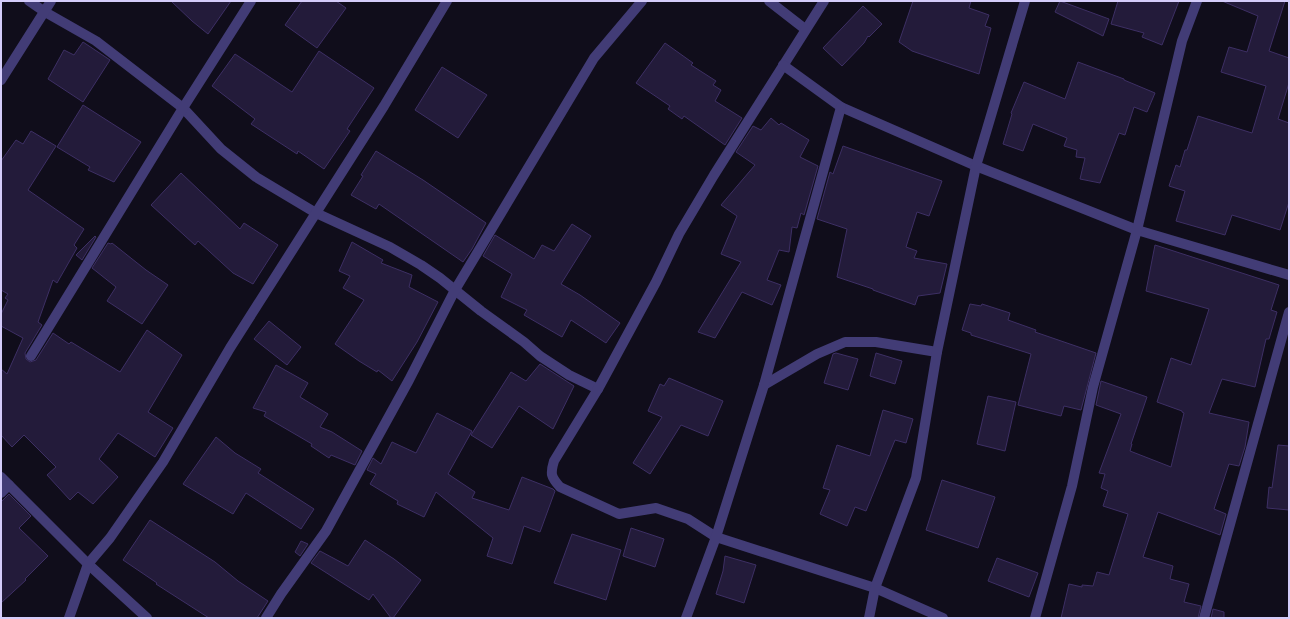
<svg xmlns="http://www.w3.org/2000/svg" width="1290" height="619" viewBox="0 0 1290 619" font-family="Ubuntu,sans-serif">
  <style>
    .building { fill: #231b3a; stroke: #3d2f64 }
    .lines { fill: none; stroke-linecap: round; stroke-linejoin: round }
    .minor { stroke: #423c76; stroke-width: 10 }
  </style>
  <rect width="100%" height="100%" fill="#100d1b"/>
  <!-- building -->
  <g class="building">
    <polygon points="171,1 231,1 208,34 192,21"/>
    <polygon points="302,1 336,1 346,8 317,48 285,25"/>
    <polygon points="913,1 971,1 969,8 989,15 985,26 991,28 979,74 912,51 899,42"/>
    <polygon points="1060,1 1109,19 1103,36 1055,12"/>
    <polygon points="1118,1 1179,1 1162,45 1142,37 1144,33 1111,24"/>
    <polygon points="1222,1 1285,1 1269,51 1289,58 1289,83 1278,119 1289,123 1289,202 1280,230 1232,215 1225,235 1176,221 1185,191 1169,186 1176,165 1180,167 1185,150 1187,150 1198,116 1252,133 1266,86 1221,72 1229,47 1247,52 1258,16"/>
    <polygon points="863,6 882,24 869,37 868,36 864,43 842,66 823,48"/>
    <polygon points="83,42 110,60 83,102 48,79 64,50 74,55"/>
    <polygon points="665,43 693,63 691,65 716,81 713,85 721,90 715,101 742,118 725,145 684,116 682,119 668,109 670,106 636,83"/>
    <polygon points="319,51 374,88 347,129 350,131 324,169 298,151 297,154 251,124 255,119 212,86 235,54 292,92"/>
    <polygon points="1078,62 1124,79 1124,80 1155,93 1147,112 1134,107 1125,135 1119,133 1100,183 1080,179 1085,158 1076,157 1077,150 1064,146 1067,138 1033,124 1023,151 1003,144 1012,114 1011,113 1024,82 1065,99"/>
    <polygon points="442,67 487,95 458,138 415,110"/>
    <polygon points="83,105 141,142 114,182 88,170 90,167 57,147"/>
    <polygon points="771,118 779,125 781,123 809,140 800,157 818,166 804,215 801,213 797,228 792,227 789,252 779,250 767,280 781,285 772,305 742,292 715,338 698,332 741,262 721,254 737,216 721,205 755,165 736,152 753,126 761,130"/>
    <polygon points="31,131 56,146 28,190 84,229 74,245 77,248 57,283 53,280 38,322 42,325 25,353 26,359 30,362 36,360 53,333 69,344 71,342 120,372 147,330 182,355 148,412 173,428 155,457 118,433 99,459 118,477 93,504 78,492 70,500 47,475 56,467 24,435 12,447 1,435 1,369 7,374 23,338 1,326 1,314 8,300 5,298 8,294 1,290 1,161 16,140 23,144"/>
    <polygon points="843,146 942,181 929,216 917,212 906,247 917,251 914,258 947,264 940,293 918,296 915,305 873,290 873,289 837,277 847,229 817,219 830,172 833,174"/>
    <polygon points="376,151 423,180 486,223 472,249 463,262 379,204 376,209 351,195 363,176 361,175"/>
    <polygon points="181,173 240,229 244,223 278,245 253,284 233,273 198,241 195,245 151,205"/>
    <polygon points="572,224 591,236 561,284 580,295 620,323 606,343 571,320 562,337 524,315 527,310 501,297 512,274 483,256 495,235 534,259 542,245 554,251"/>
    <polygon points="95,236 96,237 82,260 76,255"/>
    <polygon points="352,242 383,260 381,263 412,275 409,287 438,302 417,342 392,381 378,370 377,372 359,361 335,344 364,300 343,288 350,276 339,271"/>
    <polygon points="108,243 111,244 112,243 146,270 168,285 142,324 107,301 116,287 92,268"/>
    <polygon points="1155,245 1279,285 1271,310 1277,312 1269,339 1266,339 1255,387 1222,379 1209,413 1249,422 1245,447 1239,466 1229,464 1214,509 1226,514 1220,535 1158,512 1143,557 1173,566 1170,579 1189,584 1184,602 1201,606 1198,618 1061,618 1069,584 1082,587 1082,585 1093,586 1097,572 1109,575 1128,514 1103,506 1108,491 1101,488 1105,474 1099,473 1121,414 1096,405 1101,381 1147,397 1131,444 1132,444 1130,451 1171,467 1184,413 1182,412 1182,411 1157,402 1171,358 1191,365 1209,309 1146,291"/>
    <polygon points="970,304 981,306 982,304 1010,313 1008,320 1036,330 1035,332 1096,353 1081,410 1064,406 1061,416 1018,405 1031,354 971,335 971,333 962,330"/>
    <polygon points="269,321 301,347 287,365 254,339"/>
    <polygon points="836,353 858,359 848,390 824,383 833,354"/>
    <polygon points="876,353 902,361 895,384 870,376"/>
    <polygon points="540,364 574,386 553,429 519,406 492,448 471,435 511,372 526,381"/>
    <polygon points="276,365 308,383 300,397 328,414 320,427 332,432 362,451 355,465 331,455 329,458 311,446 312,444 264,416 266,412 253,408"/>
    <polygon points="669,378 723,401 708,436 681,425 650,474 633,463 662,417 648,411 660,384 664,386"/>
    <polygon points="988,396 1016,402 1005,451 977,444"/>
    <polygon points="883,410 913,419 906,443 895,440 866,511 855,507 847,526 820,514 830,490 823,488 837,445 870,456"/>
    <polygon points="437,413 472,431 448,474 475,492 472,498 509,510 522,477 553,489 555,491 540,532 524,526 512,564 487,556 493,538 436,492 424,517 397,504 398,501 370,484 376,474 367,470 373,458 381,464 392,442 416,453"/>
    <polygon points="216,437 235,453 261,469 258,473 314,509 301,529 246,493 233,514 183,484"/>
    <polygon points="1278,445 1289,446 1289,510 1267,508 1269,487 1272,488"/>
    <polygon points="942,480 995,497 978,548 926,530"/>
    <polygon points="9,494 31,516 19,528 48,556 25,579 26,580 1,603 1,502"/>
    <polygon points="150,520 215,562 238,581 268,601 257,618 209,618 156,584 157,583 123,560"/>
    <polygon points="631,528 664,539 655,567 623,556"/>
    <polygon points="572,534 621,550 606,600 554,583"/>
    <polygon points="365,540 394,559 421,580 393,618 391,618 373,594 369,600 311,563 320,551 348,566"/>
    <polygon points="301,541 308,544 300,556 295,552"/>
    <polygon points="725,556 756,565 744,603 716,594 723,571"/>
    <polygon points="997,558 1038,573 1029,597 988,581"/>
    <polygon points="1213,609 1224,612 1224,618 1211,618"/>
  </g>
  <g class="lines">
    <!-- minor -->
    <g class="minor">
      <polyline points="29,1 45,12 96,41 183,108 221,149 256,177 316,213 390,247 421,265 440,278 481,311 524,342 540,356 569,375 598,389"/>
      <polyline points="769,1 805,29"/>
      <path d="M824 1 714 175 679 234 656 282 598 389 554 461C550 474 551 477 560 487L619 514 656 508 688 519 716 537 875 588 943 618"/>
      <polyline points="783,65 841,107 976,166 1137,230 1289,275"/>
      <polyline points="1,80 51,1"/>
      <polyline points="31,356 183,108 251,1"/>
      <polyline points="764,385 817,354 845,342 876,342 937,352"/>
      <polyline points="1,477 88,564 147,618"/>
      <polyline points="1,493 9,485"/>
      <polyline points="69,618 88,564 110,538 163,462 230,348 384,106 447,1"/>
      <polyline points="266,618 281,594 326,531 409,380 455,290 594,58 642,1"/>
      <polyline points="686,618 716,537 764,385 841,107"/>
      <polyline points="869,618 875,588 916,478 937,352 976,166 1025,1"/>
      <polyline points="1035,618 1072,486 1093,387 1137,230 1182,41 1197,1"/>
      <polyline points="1204,618 1289,312"/>
    </g>
  </g>
  <!-- border -->
  <rect width="1290" height="619" fill="none" stroke="#d4ccfa" stroke-width="4"/>
</svg>
